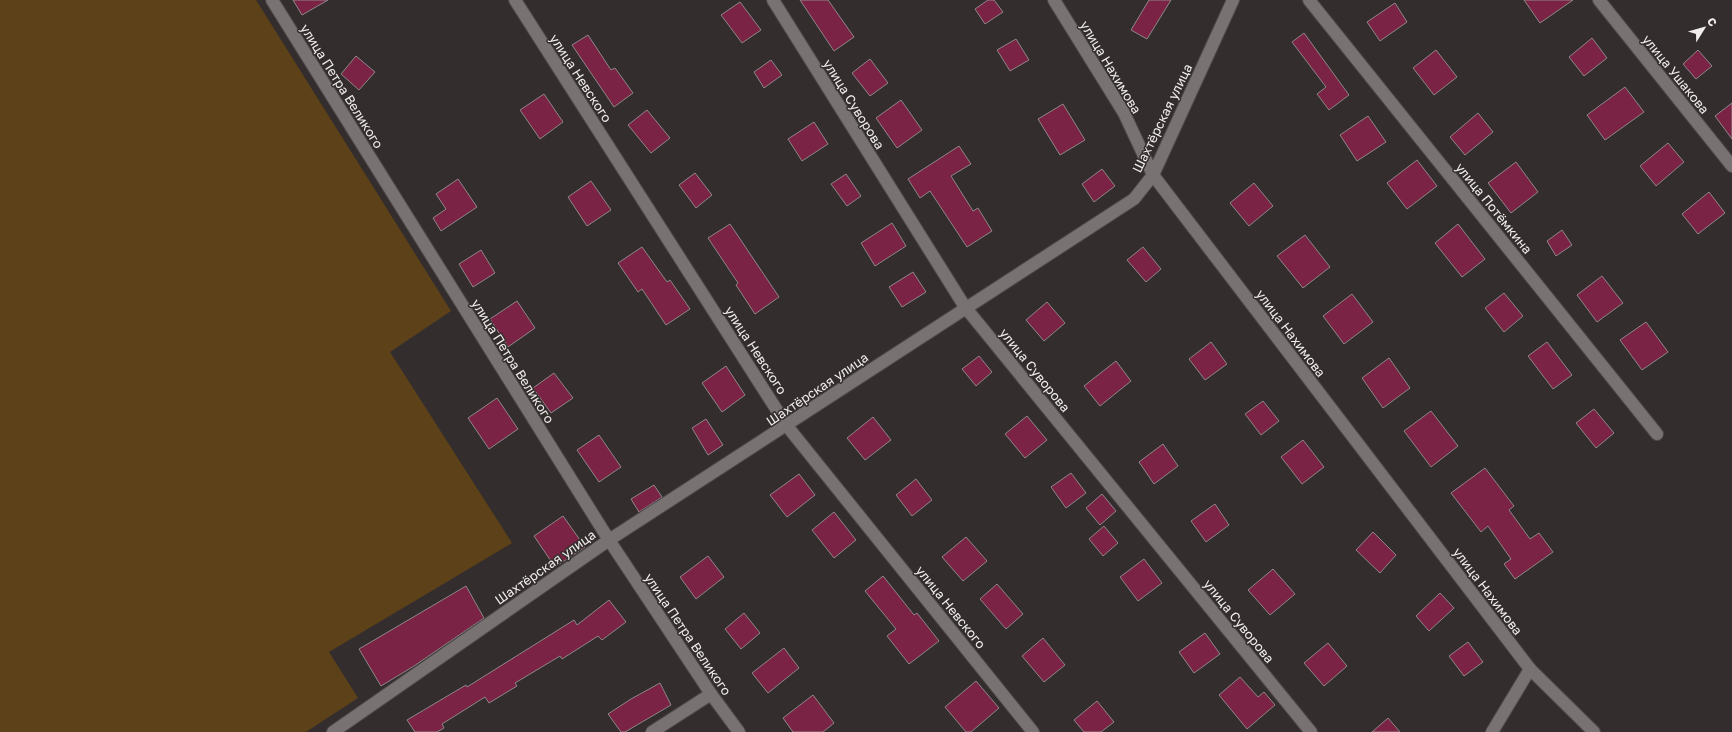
<svg xmlns="http://www.w3.org/2000/svg" width="1732" height="732" viewBox="0 0 1732 732" font-family="'Golos Text',sans-serif">
  <style>
    .green { fill: #5d4118 }
    .building { fill: #7b2345; stroke: #8d8788 }
    .lines { fill: none; stroke-linecap: round; stroke-linejoin: round }
    .street-casing { stroke: #4e4a49; stroke-width: 14 }
    .secondary-casing { stroke: #4e4a49; stroke-width: 14 }
    .street { stroke: #787272; stroke-width: 12 }
    .secondary { stroke: #787272; stroke-width: 12 }
    .labels { text-anchor: middle; dominant-baseline: central; stroke-width: 3; stroke-linejoin: round; paint-order: stroke }
    .street-label { font-size: 13px; fill: #f1eded; stroke: #332e2d }
  </style>
  <rect width="100%" height="100%" fill="#332e2d"/>
  <!-- green -->
  <polygon class="green" points="0,0 256,0 451,311 390,352 512,543 329,652 358,698 306,732 0,732"/>
  <!-- building -->
  <g class="building">
    <polygon points="293,0 328,0 302,15"/>
    <polygon points="800,0 828,0 854,37 834,51"/>
    <polygon points="988,0 994,0 1003,12 985,24 975,9"/>
    <polygon points="1149,0 1171,0 1147,39 1131,30"/>
    <polygon points="1524,0 1573,0 1540,23"/>
    <polygon points="740,2 761,30 742,43 721,15"/>
    <polygon points="1395,3 1407,22 1380,41 1367,22"/>
    <polygon points="1304,33 1349,95 1329,110 1317,94 1326,87 1292,42"/>
    <polygon points="588,35 611,70 615,68 633,93 614,107 572,45"/>
    <polygon points="1592,38 1607,58 1584,76 1569,57"/>
    <polygon points="1016,39 1029,60 1010,71 997,50"/>
    <polygon points="1436,50 1457,77 1434,95 1413,68"/>
    <polygon points="1698,50 1712,66 1696,79 1683,64"/>
    <polygon points="356,56 375,72 359,90 341,74"/>
    <polygon points="870,59 888,83 870,96 852,73"/>
    <polygon points="771,60 782,75 764,88 754,72"/>
    <polygon points="1625,87 1644,112 1605,140 1587,115"/>
    <polygon points="544,94 563,122 540,139 520,110"/>
    <polygon points="901,100 922,130 897,148 876,118"/>
    <polygon points="1732,103 1732,139 1715,116"/>
    <polygon points="1063,104 1085,140 1060,155 1038,119"/>
    <polygon points="647,110 670,138 651,153 628,125"/>
    <polygon points="1478,113 1493,132 1465,155 1450,137"/>
    <polygon points="1368,116 1386,142 1357,161 1340,135"/>
    <polygon points="814,122 828,144 802,161 788,139"/>
    <polygon points="1668,143 1684,162 1656,186 1640,166"/>
    <polygon points="959,146 971,164 951,176 973,211 978,208 992,231 967,247 930,191 920,198 908,179"/>
    <polygon points="1417,160 1437,186 1407,209 1387,183"/>
    <polygon points="1516,162 1538,192 1511,213 1488,183"/>
    <polygon points="1102,169 1115,186 1094,202 1082,184"/>
    <polygon points="695,173 712,195 696,208 679,185"/>
    <polygon points="846,174 861,196 847,206 831,184"/>
    <polygon points="458,179 477,207 441,231 433,218 446,209 436,194"/>
    <polygon points="591,181 611,210 587,226 568,197"/>
    <polygon points="1254,183 1273,206 1249,226 1230,203"/>
    <polygon points="1709,192 1725,213 1698,234 1682,214"/>
    <polygon points="892,223 906,246 875,266 861,243"/>
    <polygon points="730,224 779,297 755,314 736,285 738,283 708,238"/>
    <polygon points="1458,224 1485,259 1462,277 1435,243"/>
    <polygon points="1562,230 1572,245 1556,256 1547,241"/>
    <polygon points="1305,235 1330,267 1303,288 1277,256"/>
    <polygon points="642,247 667,282 670,280 690,309 666,325 642,289 638,292 618,263"/>
    <polygon points="1143,247 1161,269 1146,282 1127,260"/>
    <polygon points="481,250 495,273 473,287 459,264"/>
    <polygon points="913,272 926,292 902,307 889,287"/>
    <polygon points="1602,276 1623,303 1597,322 1577,295"/>
    <polygon points="1504,293 1523,316 1504,332 1485,308"/>
    <polygon points="1352,294 1373,322 1344,344 1323,316"/>
    <polygon points="517,301 535,328 508,347 490,319"/>
    <polygon points="1047,302 1065,323 1044,341 1026,320"/>
    <polygon points="1646,322 1668,352 1642,370 1620,340"/>
    <polygon points="1211,342 1227,364 1205,380 1189,359"/>
    <polygon points="1547,342 1572,375 1553,389 1528,356"/>
    <polygon points="979,356 992,372 976,386 962,369"/>
    <polygon points="1389,358 1410,388 1383,408 1362,378"/>
    <polygon points="1116,361 1131,381 1100,406 1084,386"/>
    <polygon points="726,366 745,395 722,412 702,383"/>
    <polygon points="554,373 573,398 551,413 533,388"/>
    <polygon points="497,398 518,429 489,449 468,418"/>
    <polygon points="1263,401 1279,421 1261,435 1245,414"/>
    <polygon points="1594,409 1614,433 1596,448 1576,423"/>
    <polygon points="1431,411 1458,446 1431,467 1404,431"/>
    <polygon points="1027,416 1047,440 1025,458 1005,434"/>
    <polygon points="873,417 891,440 865,460 847,438"/>
    <polygon points="706,419 723,445 708,455 692,428"/>
    <polygon points="599,435 621,467 599,482 577,450"/>
    <polygon points="1303,440 1324,467 1302,484 1281,457"/>
    <polygon points="1163,444 1178,466 1154,484 1139,462"/>
    <polygon points="1485,468 1514,506 1509,510 1530,539 1539,533 1553,552 1515,579 1504,564 1511,559 1488,526 1481,532 1451,493"/>
    <polygon points="1071,473 1086,493 1066,508 1051,487"/>
    <polygon points="799,474 815,495 787,517 770,495"/>
    <polygon points="916,479 932,500 912,516 896,495"/>
    <polygon points="654,485 662,497 639,512 631,499"/>
    <polygon points="1102,494 1116,511 1100,525 1086,508"/>
    <polygon points="1215,504 1229,525 1206,542 1191,521"/>
    <polygon points="834,512 856,540 834,558 812,530"/>
    <polygon points="563,516 585,547 555,567 534,536"/>
    <polygon points="1104,526 1118,543 1103,556 1089,539"/>
    <polygon points="1373,532 1396,555 1380,573 1356,550"/>
    <polygon points="966,537 987,561 963,581 942,557"/>
    <polygon points="708,556 724,577 696,599 680,577"/>
    <polygon points="1144,559 1162,583 1138,601 1120,577"/>
    <polygon points="1273,569 1295,594 1270,615 1248,590"/>
    <polygon points="883,576 914,615 917,613 939,641 909,664 887,636 896,629 865,591"/>
    <polygon points="997,584 1023,614 1006,629 980,599"/>
    <polygon points="466,586 484,618 414,666 381,686 359,649"/>
    <polygon points="1440,593 1454,608 1429,631 1416,616"/>
    <polygon points="609,600 626,622 602,640 598,636 562,659 560,656 515,683 517,686 489,703 485,697 442,724 444,728 437,732 415,732 407,720 466,685 467,687 574,620 577,625"/>
    <polygon points="744,613 760,633 741,649 725,629"/>
    <polygon points="1205,633 1220,654 1194,673 1179,652"/>
    <polygon points="1043,638 1065,665 1044,682 1022,656"/>
    <polygon points="1468,642 1483,662 1464,676 1449,656"/>
    <polygon points="1328,643 1347,666 1324,686 1304,663"/>
    <polygon points="784,648 799,668 768,693 752,673"/>
    <polygon points="1240,677 1258,697 1264,692 1275,705 1247,729 1219,695"/>
    <polygon points="976,681 999,708 971,732 966,732 945,707"/>
    <polygon points="660,683 671,705 625,732 621,732 608,714 631,699"/>
    <polygon points="813,695 834,723 823,732 793,732 783,718"/>
    <polygon points="1097,701 1114,722 1101,732 1084,732 1074,720"/>
    <polygon points="1388,718 1400,732 1372,732"/>
  </g>
  <g class="lines">
    <!-- street casing -->
    <g class="street-casing">
      <g id="street">
        <polyline points="272,0 609,540 711,694 739,732"/>
        <polyline points="515,0 787,426 1033,732"/>
        <polyline points="773,0 965,307 1311,732"/>
        <polyline points="1054,0 1124,113 1153,175 1530,669 1594,732"/>
        <polyline points="1309,0 1657,434"/>
        <polyline points="1599,0 1732,166"/>
        <polyline points="652,732 711,694"/>
        <polyline points="1492,732 1530,669"/>
      </g>
    </g>
    <!-- secondary casing -->
    <g class="secondary-casing">
      <polyline id="secondary" points="333,732 609,540 1134,199 1153,175 1233,0"/>
    </g>
    <!-- street -->
    <use href="#street" class="street"/>
    <!-- secondary -->
    <use href="#secondary" class="secondary"/>
  </g>
  <g class="labels">
    <!-- street labels -->
    <g class="street-label">
      <text transform="translate(1111 67) rotate(59)">улица Нахимова</text>
      <text transform="translate(1676 74) rotate(51)">улица Ушакова</text>
      <text transform="translate(581 78) rotate(57)">улица Невского</text>
      <text transform="translate(342 86) rotate(58)">улица Петра Великого</text>
      <text transform="translate(854 104) rotate(58)">улица Суворова</text>
      <text transform="translate(1162 118) rotate(-64)">Шахтёрская улица</text>
      <text transform="translate(1494 208) rotate(51)">улица Потёмкина</text>
      <text transform="translate(1291 333) rotate(53)">улица Нахимова</text>
      <text transform="translate(756 350) rotate(57)">улица Невского</text>
      <text transform="translate(513 361) rotate(58)">улица Петра Великого</text>
      <text transform="translate(1035 370) rotate(51)">улица Суворова</text>
      <text transform="translate(817 389) rotate(-34)">Шахтёрская улица</text>
      <text transform="translate(545 567) rotate(-35)">Шахтёрская улица</text>
      <text transform="translate(1488 591) rotate(53)">улица Нахимова</text>
      <text transform="translate(951 607) rotate(51)">улица Невского</text>
      <text transform="translate(1239 621) rotate(51)">улица Суворова</text>
      <text transform="translate(688 634) rotate(56)">улица Петра Великого</text>
    </g>
  </g>
  <!-- north arrow -->
  <g transform="translate(1704 28) rotate(53)" stroke="#332e2d" stroke-width="3" paint-order="stroke">
  <path d="M0-3L7 15L0 10L-7 15Z" fill="#f1eded"/>
  <text y="-6" font-size="11" font-weight="bold" text-anchor="middle" fill="#f1eded">С</text>
  </g>
</svg>
